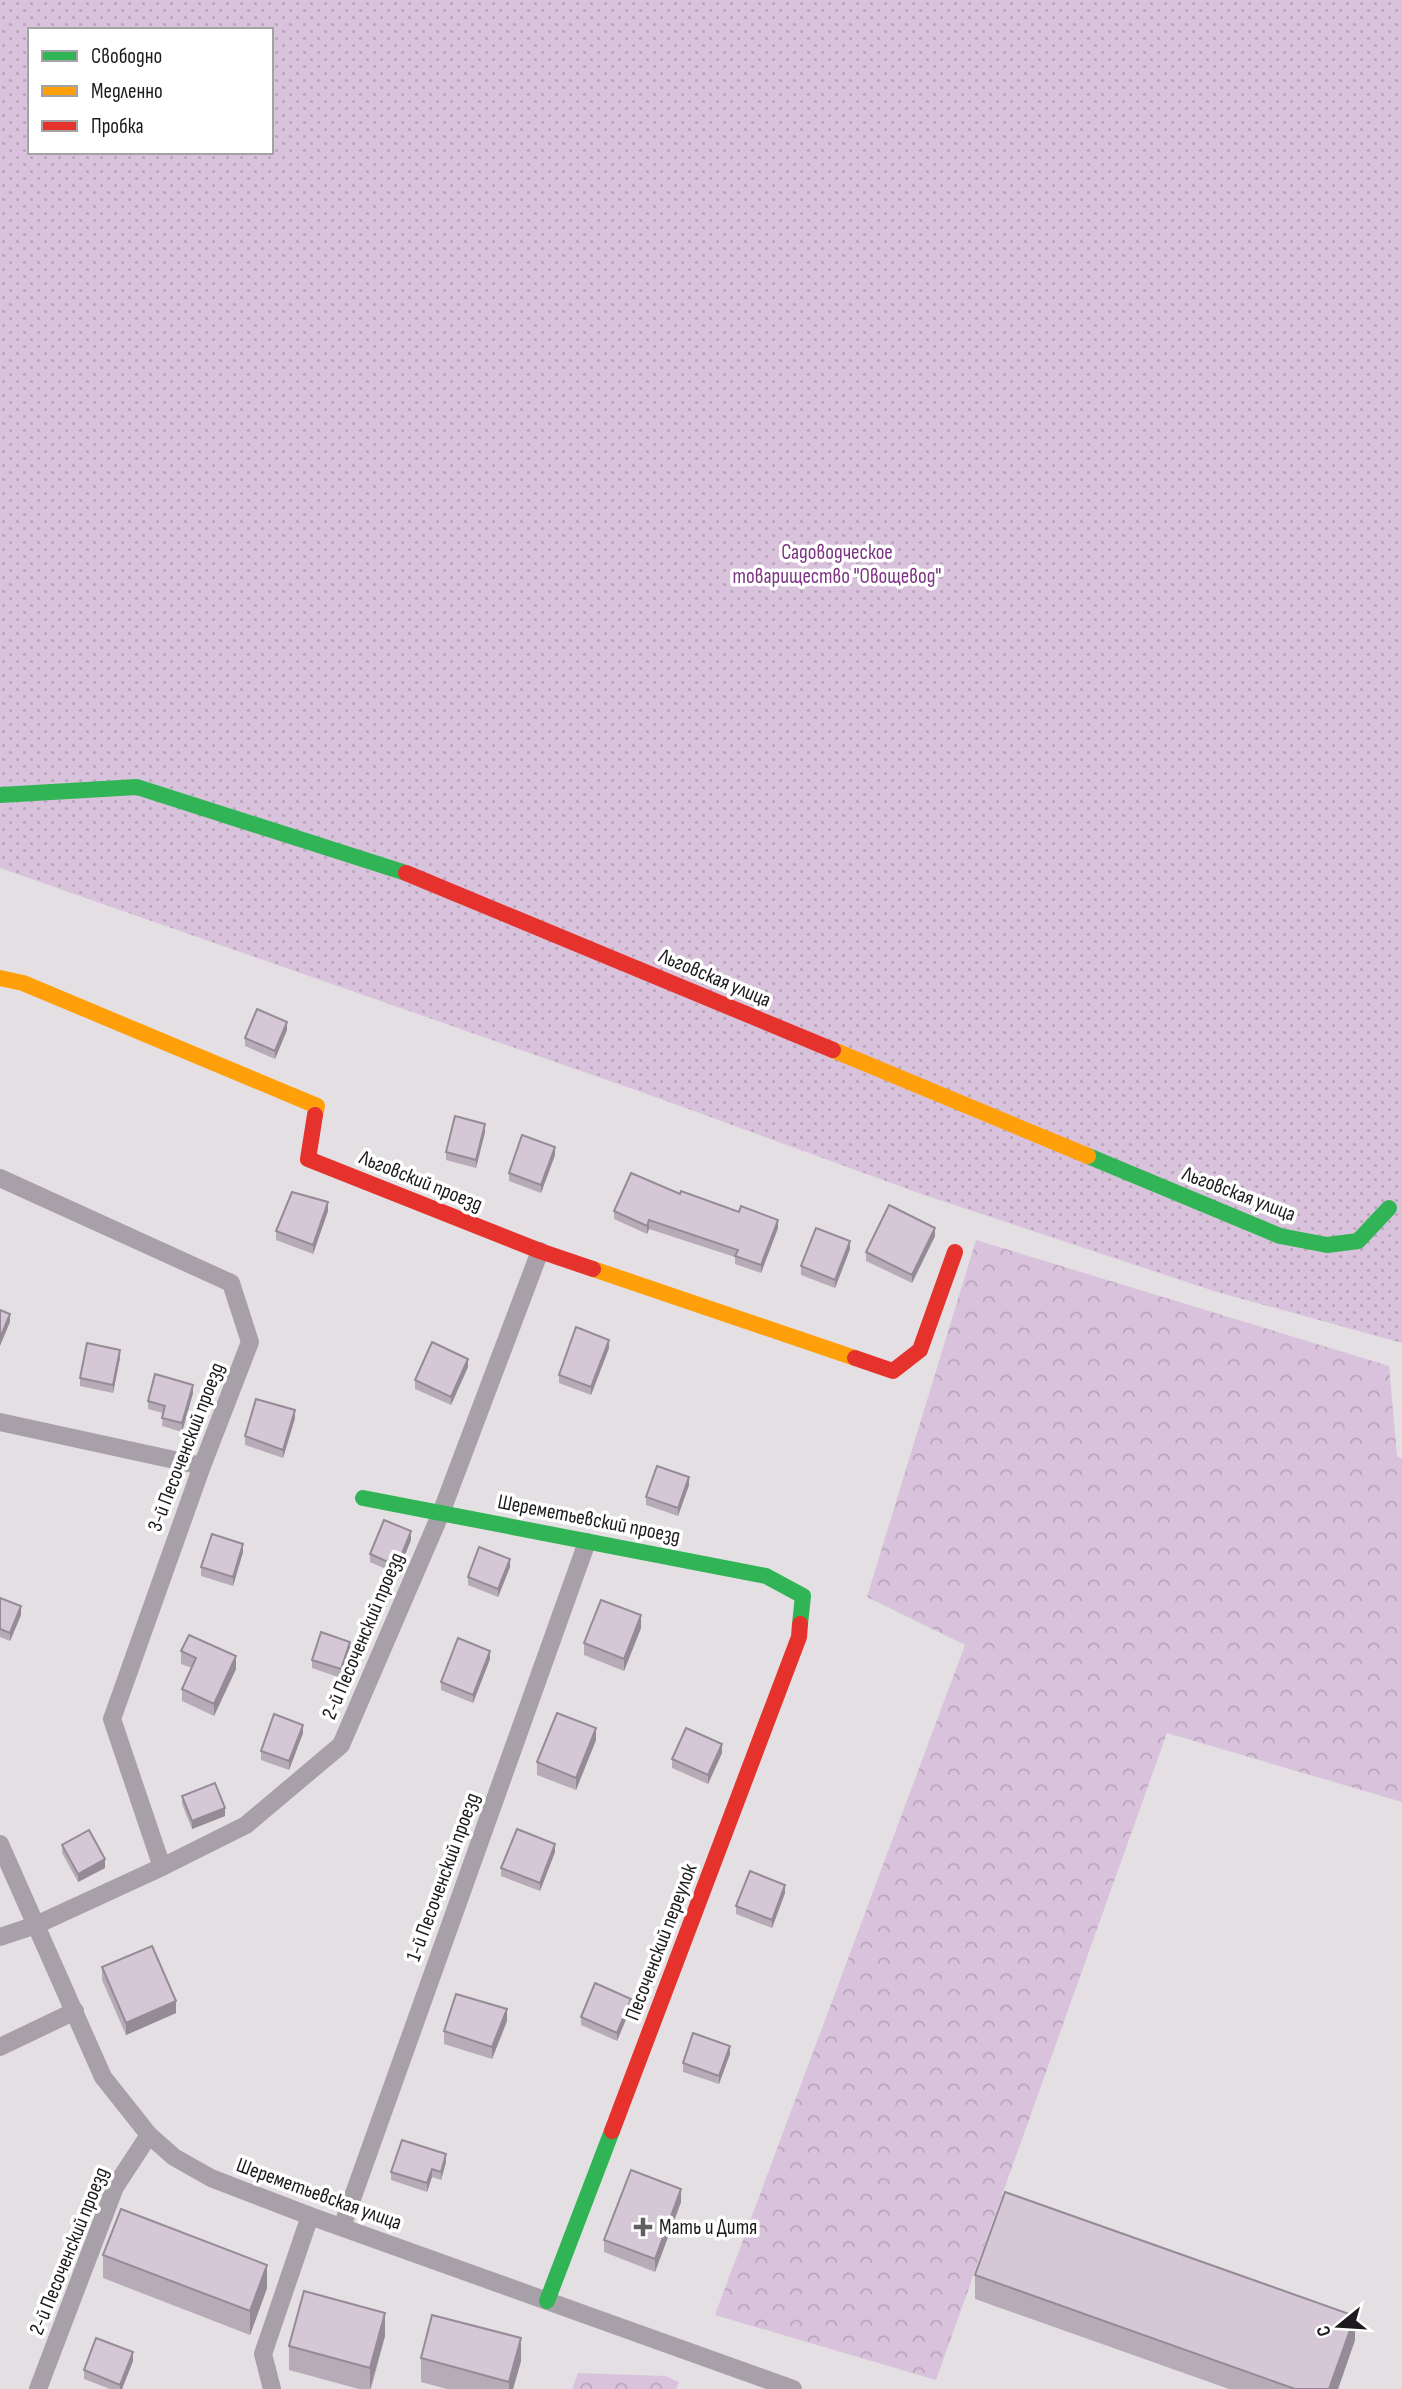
<svg xmlns="http://www.w3.org/2000/svg" width="1402" height="2389" viewBox="0 0 1402 2389" font-family="'Sofia Sans Condensed',sans-serif">
  <style>
    .green { fill: url(#green-dots); fill-rule: evenodd }
    .forest { fill: url(#forest-crowns) }
    .lines { fill: none; stroke-linecap: round; stroke-linejoin: round }
    .street { stroke: #a8a0a8; stroke-width: 18 }
    .fast { stroke: #30b455; stroke-width: 16 }
    .slow { stroke: #ff9f0a; stroke-width: 16 }
    .jam { stroke: #e5322d; stroke-width: 16 }
    .wall { fill: #b7abb8 }
    .shaded-wall { fill: #958b96 }
    .building { fill: #d5c7d6; stroke: #958b96; stroke-width: 2 }
    .poi-dot { fill: #625f62; stroke: #fff; stroke-width: 2.5 }
    .labels { text-anchor: middle; dominant-baseline: central; stroke-width: 7; stroke-linejoin: round; paint-order: stroke }
    .park-label { font-size: 21px; fill: #7b3482; stroke: #fff }
    .street-label { font-size: 21px; fill: #1c1a1c; stroke: #fff }
    .poi-label { font-size: 21px; fill: #1c1a1c; stroke: #fff; text-anchor: start }
  </style>
  <defs>
    <pattern id="green-dots" width="8" height="8" patternUnits="userSpaceOnUse" patternTransform="scale(1.75)"><rect width="8" height="8" fill="#d9c2db"/><path d="M2 2h.1M6 6h.1" fill="none" stroke="#baa6bb" stroke-width="1.8" stroke-linecap="round"/></pattern>
    <pattern id="forest-crowns" width="20" height="18" patternUnits="userSpaceOnUse" patternTransform="scale(1.75)"><rect width="20" height="18" fill="#d9c2db"/><path d="M2 6a3 3 0 1 1 6 0M12 15a3 3 0 1 1 6 0" fill="none" stroke="#baa6bb"/></pattern>
  </defs>
  <rect width="100%" height="100%" fill="#e3dfe3"/>
  <!-- green -->
  <path class="green" d="M0 0H1402V1343L1217 1292 927 1196 647 1094 0 868ZM30 30H271V152H30Z"/>
  <!-- forest -->
  <g class="forest">
    <polygon points="976,1240 1389,1366 1397,1456 1402,1459 1402,1802 1167,1733 936,2380 715,2315 965,1645 867,1597"/>
    <polygon points="578,2373 665,2376 679,2382 676,2389 572,2389"/>
  </g>
  <g class="lines">
    <!-- street -->
    <g class="street">
      <polyline points="0,1178 231,1283 250,1342 202,1466 112,1719 162,1867"/>
      <polyline points="0,1422 202,1466"/>
      <polyline points="0,1844 103,2077 149,2135 174,2157 211,2178 310,2216 793,2389"/>
      <polyline points="0,1937 36,1925 162,1867 246,1825 341,1745 441,1513 540,1251"/>
      <polyline points="0,2047 75,2011"/>
      <polyline points="342,2227 587,1542"/>
      <polyline points="38,2389 115,2187 149,2135"/>
      <polyline points="272,2389 263,2354 310,2216"/>
    </g>
    <!-- fast -->
    <g class="fast">
      <polyline points="0,795 137,787 406,873"/>
      <polyline points="1088,1156 1280,1236 1327,1245 1358,1241 1389,1208"/>
      <polyline points="363,1498 766,1576 803,1596 800,1624"/>
      <polyline points="547,2301 612,2131"/>
    </g>
    <!-- slow -->
    <g class="slow">
      <polyline points="0,978 23,983 317,1106 315,1115"/>
      <polyline points="833,1050 1088,1156"/>
      <polyline points="593,1269 855,1358"/>
    </g>
    <!-- jam -->
    <g class="jam">
      <polyline points="406,873 833,1050"/>
      <polyline points="315,1115 308,1159 540,1251 593,1269"/>
      <polyline points="855,1358 893,1371 920,1350 955,1252"/>
      <polyline points="612,2131 799,1637 800,1624"/>
    </g>
  </g>
  <!-- wall -->
  <g class="wall">
    <polygon points="287,1030 275,1059 245,1046 245,1038"/>
    <polygon points="485,1132 476,1168 446,1160 446,1152"/>
    <polygon points="555,1155 541,1193 509,1181 509,1173"/>
    <polygon points="680,1194 778,1228 761,1273 735,1264 735,1257 649,1229 647,1234 614,1219 614,1211"/>
    <polygon points="328,1211 313,1254 276,1240 276,1231"/>
    <polygon points="935,1236 912,1283 866,1261 866,1252"/>
    <polygon points="850,1249 835,1288 801,1275 801,1266"/>
    <polygon points="609,1348 591,1395 559,1383 559,1375"/>
    <polygon points="120,1358 113,1393 80,1386 80,1378"/>
    <polygon points="468,1367 451,1405 415,1389 415,1380"/>
    <polygon points="193,1393 182,1432 162,1426 163,1413 148,1409 148,1401"/>
    <polygon points="295,1418 283,1458 245,1445 245,1436"/>
    <polygon points="689,1485 678,1516 646,1505 646,1497"/>
    <polygon points="411,1540 397,1574 370,1562 370,1554"/>
    <polygon points="243,1552 233,1586 201,1576 201,1567"/>
    <polygon points="510,1567 498,1597 468,1585 468,1577"/>
    <polygon points="0,1598 21,1615 10,1641 0,1637"/>
    <polygon points="641,1628 624,1671 584,1655 584,1643"/>
    <polygon points="350,1650 341,1678 312,1668 312,1660"/>
    <polygon points="181,1651 236,1669 214,1716 182,1701 182,1689 192,1668 181,1664"/>
    <polygon points="490,1659 473,1703 441,1690 441,1682"/>
    <polygon points="303,1733 289,1770 261,1760 261,1751"/>
    <polygon points="596,1740 576,1790 537,1775 537,1762"/>
    <polygon points="722,1753 708,1784 672,1768 672,1759"/>
    <polygon points="182,1796 225,1816 192,1829 182,1804"/>
    <polygon points="62,1845 105,1868 78,1882 62,1853"/>
    <polygon points="555,1852 540,1891 501,1876 501,1868"/>
    <polygon points="785,1893 772,1928 736,1914 736,1906"/>
    <polygon points="102,1967 176,2013 126,2035 102,1980"/>
    <polygon points="631,2007 617,2041 581,2025 581,2017"/>
    <polygon points="507,2021 492,2059 444,2044 444,2031"/>
    <polygon points="730,2054 719,2084 683,2072 683,2063"/>
    <polygon points="446,2162 441,2180 432,2177 427,2192 391,2180 391,2172"/>
    <polygon points="681,2202 655,2272 604,2252 604,2240"/>
    <polygon points="103,2255 267,2288 250,2335 103,2278"/>
    <polygon points="975,2275 1355,2340 1338,2389 1229,2389 975,2299"/>
    <polygon points="385,2336 371,2389 359,2389 289,2370 289,2346"/>
    <polygon points="421,2358 521,2361 513,2389 447,2389 421,2382"/>
    <polygon points="133,2361 122,2389 110,2389 84,2379 84,2370"/>
  </g>
  <!-- shaded-wall -->
  <g class="shaded-wall">
    <polygon points="287,1022 287,1030 275,1059 275,1051"/>
    <polygon points="485,1124 485,1132 476,1168 476,1160"/>
    <polygon points="555,1147 555,1155 541,1193 541,1185"/>
    <polygon points="328,1202 328,1211 313,1254 313,1245"/>
    <polygon points="649,1220 649,1229 647,1234 647,1226"/>
    <polygon points="778,1220 778,1228 761,1273 761,1265"/>
    <polygon points="935,1228 935,1236 912,1283 912,1275"/>
    <polygon points="850,1241 850,1249 835,1288 835,1280"/>
    <polygon points="10,1314 10,1322 0,1346 0,1338"/>
    <polygon points="609,1340 609,1348 591,1395 591,1387"/>
    <polygon points="120,1350 120,1358 113,1393 113,1385"/>
    <polygon points="468,1359 468,1367 451,1405 451,1397"/>
    <polygon points="193,1385 193,1393 182,1432 182,1423"/>
    <polygon points="295,1410 295,1418 283,1458 283,1450"/>
    <polygon points="689,1477 689,1485 678,1516 678,1508"/>
    <polygon points="411,1531 411,1540 397,1574 397,1566"/>
    <polygon points="243,1544 243,1552 233,1586 233,1577"/>
    <polygon points="510,1559 510,1567 498,1597 498,1589"/>
    <polygon points="21,1606 21,1615 10,1641 10,1633"/>
    <polygon points="641,1615 641,1628 624,1671 624,1659"/>
    <polygon points="350,1642 350,1650 341,1678 341,1669"/>
    <polygon points="490,1651 490,1659 473,1703 473,1695"/>
    <polygon points="236,1656 236,1669 214,1716 214,1704"/>
    <polygon points="303,1725 303,1733 289,1770 289,1761"/>
    <polygon points="596,1728 596,1740 576,1790 576,1778"/>
    <polygon points="722,1744 722,1753 708,1784 708,1775"/>
    <polygon points="225,1808 225,1816 192,1829 192,1821"/>
    <polygon points="555,1844 555,1852 540,1891 540,1883"/>
    <polygon points="105,1859 105,1868 78,1882 78,1874"/>
    <polygon points="785,1885 785,1893 772,1928 772,1920"/>
    <polygon points="631,1999 631,2007 617,2041 617,2033"/>
    <polygon points="176,2001 176,2013 126,2035 126,2023"/>
    <polygon points="507,2009 507,2021 492,2059 492,2047"/>
    <polygon points="730,2046 730,2054 719,2084 719,2076"/>
    <polygon points="446,2154 446,2162 441,2180 441,2172"/>
    <polygon points="432,2169 432,2177 427,2192 427,2183"/>
    <polygon points="681,2189 681,2202 655,2272 655,2259"/>
    <polygon points="267,2265 267,2288 250,2335 250,2311"/>
    <polygon points="385,2313 385,2336 370,2389 370,2368"/>
    <polygon points="1355,2316 1355,2340 1338,2389 1329,2389"/>
    <polygon points="521,2338 521,2361 513,2389 509,2389 509,2382"/>
    <polygon points="133,2352 133,2361 122,2389 120,2389 120,2385"/>
  </g>
  <!-- building -->
  <g class="building">
    <polygon points="257,1009 287,1022 275,1051 245,1038"/>
    <polygon points="455,1116 485,1124 476,1160 446,1152"/>
    <polygon points="522,1135 555,1147 541,1185 509,1173"/>
    <polygon points="631,1173 680,1194 681,1191 739,1212 741,1206 778,1220 761,1265 735,1256 738,1250 649,1220 647,1226 614,1211"/>
    <polygon points="292,1192 328,1202 313,1245 276,1231"/>
    <polygon points="889,1205 935,1228 912,1275 866,1252"/>
    <polygon points="816,1228 850,1241 835,1280 801,1266"/>
    <polygon points="0,1310 10,1314 0,1338"/>
    <polygon points="576,1327 609,1340 591,1387 559,1375"/>
    <polygon points="432,1342 468,1359 451,1397 415,1380"/>
    <polygon points="87,1343 120,1350 113,1385 80,1378"/>
    <polygon points="155,1374 193,1385 182,1423 162,1418 165,1406 148,1401"/>
    <polygon points="256,1399 295,1410 283,1450 245,1436"/>
    <polygon points="657,1466 689,1477 678,1508 646,1497"/>
    <polygon points="384,1520 411,1531 397,1566 370,1554"/>
    <polygon points="212,1534 243,1544 233,1577 201,1567"/>
    <polygon points="479,1547 510,1559 498,1589 468,1577"/>
    <polygon points="0,1598 21,1606 10,1633 0,1629"/>
    <polygon points="601,1600 641,1615 624,1659 584,1643"/>
    <polygon points="321,1632 350,1642 341,1669 312,1660"/>
    <polygon points="189,1635 236,1656 214,1704 182,1689 196,1658 181,1651"/>
    <polygon points="458,1638 490,1651 473,1695 441,1682"/>
    <polygon points="557,1713 596,1728 576,1778 537,1762"/>
    <polygon points="274,1714 303,1725 289,1761 261,1751"/>
    <polygon points="686,1728 722,1744 708,1775 672,1759"/>
    <polygon points="215,1783 225,1808 192,1821 182,1796"/>
    <polygon points="517,1829 555,1844 540,1883 501,1868"/>
    <polygon points="89,1830 105,1859 78,1874 62,1845"/>
    <polygon points="750,1871 785,1885 772,1920 736,1906"/>
    <polygon points="152,1946 176,2001 126,2023 102,1967"/>
    <polygon points="595,1983 631,1999 617,2033 581,2017"/>
    <polygon points="456,1994 507,2009 492,2047 444,2031"/>
    <polygon points="693,2033 730,2046 719,2076 683,2063"/>
    <polygon points="402,2140 446,2154 441,2172 432,2169 427,2183 391,2172"/>
    <polygon points="631,2170 681,2189 655,2259 604,2240"/>
    <polygon points="1005,2192 1355,2316 1329,2389 1295,2389 975,2275"/>
    <polygon points="121,2209 267,2265 250,2311 103,2255"/>
    <polygon points="304,2291 385,2313 370,2368 289,2346"/>
    <polygon points="432,2315 521,2338 509,2382 421,2358"/>
    <polygon points="96,2338 133,2352 120,2385 84,2370"/>
  </g>
  <!-- markers -->
  <path class="poi-dot" d="M639.5 2216.5h7v7h7v7h-7v7h-7v-7h-7v-7h7z"/>
  <g class="labels">
    <!-- park labels -->
    <g class="park-label">
      <text x="837" y="552">Садоводческое<tspan x="837" dy="24">товарищество "Овощевод"</tspan></text>
    </g>
    <!-- street labels -->
    <g class="street-label">
      <text transform="translate(715 978) rotate(23)">Льговская улица</text>
      <text transform="translate(421 1181) rotate(22)">Льговский проезд</text>
      <text transform="translate(1239 1194) rotate(21)">Льговская улица</text>
      <text transform="translate(186 1447) rotate(-69)">3-й Песоченский проезд</text>
      <text transform="translate(589 1519) rotate(11)">Шереметьевский проезд</text>
      <text transform="translate(363 1636) rotate(-67)">2-й Песоченский проезд</text>
      <text transform="translate(443 1877) rotate(-70)">1-й Песоченский проезд</text>
      <text transform="translate(661 1942) rotate(-69)">Песоченский переулок</text>
      <text transform="translate(319 2194) rotate(20)">Шереметьевская улица</text>
      <text transform="translate(69 2251) rotate(-68)">2-й Песоченский проезд</text>
    </g>
    <!-- poi labels -->
    <g class="poi-label">
      <text x="659" y="2227">Мать и Дитя</text>
    </g>
  </g>
  <!-- legend -->
  <rect x="28" y="28" width="245" height="126" fill="#ffffff" stroke="#a4a3a4" stroke-width="2"/>
  <rect x="42" y="51" width="35" height="10" fill="#30b455" stroke="#a4a3a4" stroke-width="2"/>
  <text x="91" y="63" font-size="21" fill="#1c1a1c">Свободно</text>
  <rect x="42" y="86" width="35" height="10" fill="#ff9f0a" stroke="#a4a3a4" stroke-width="2"/>
  <text x="91" y="98" font-size="21" fill="#1c1a1c">Медленно</text>
  <rect x="42" y="121" width="35" height="10" fill="#e5322d" stroke="#a4a3a4" stroke-width="2"/>
  <text x="91" y="133" font-size="21" fill="#1c1a1c">Пробка</text>
  <!-- north arrow -->
  <g transform="translate(1339 2326) rotate(252)" stroke="#ffffff" stroke-width="5" paint-order="stroke">
  <path d="M0-5L12 26L0 18L-12 26Z" fill="#1c1a1c"/>
  <text y="-10" font-size="19" font-weight="bold" text-anchor="middle" fill="#1c1a1c">С</text>
  </g>
</svg>
